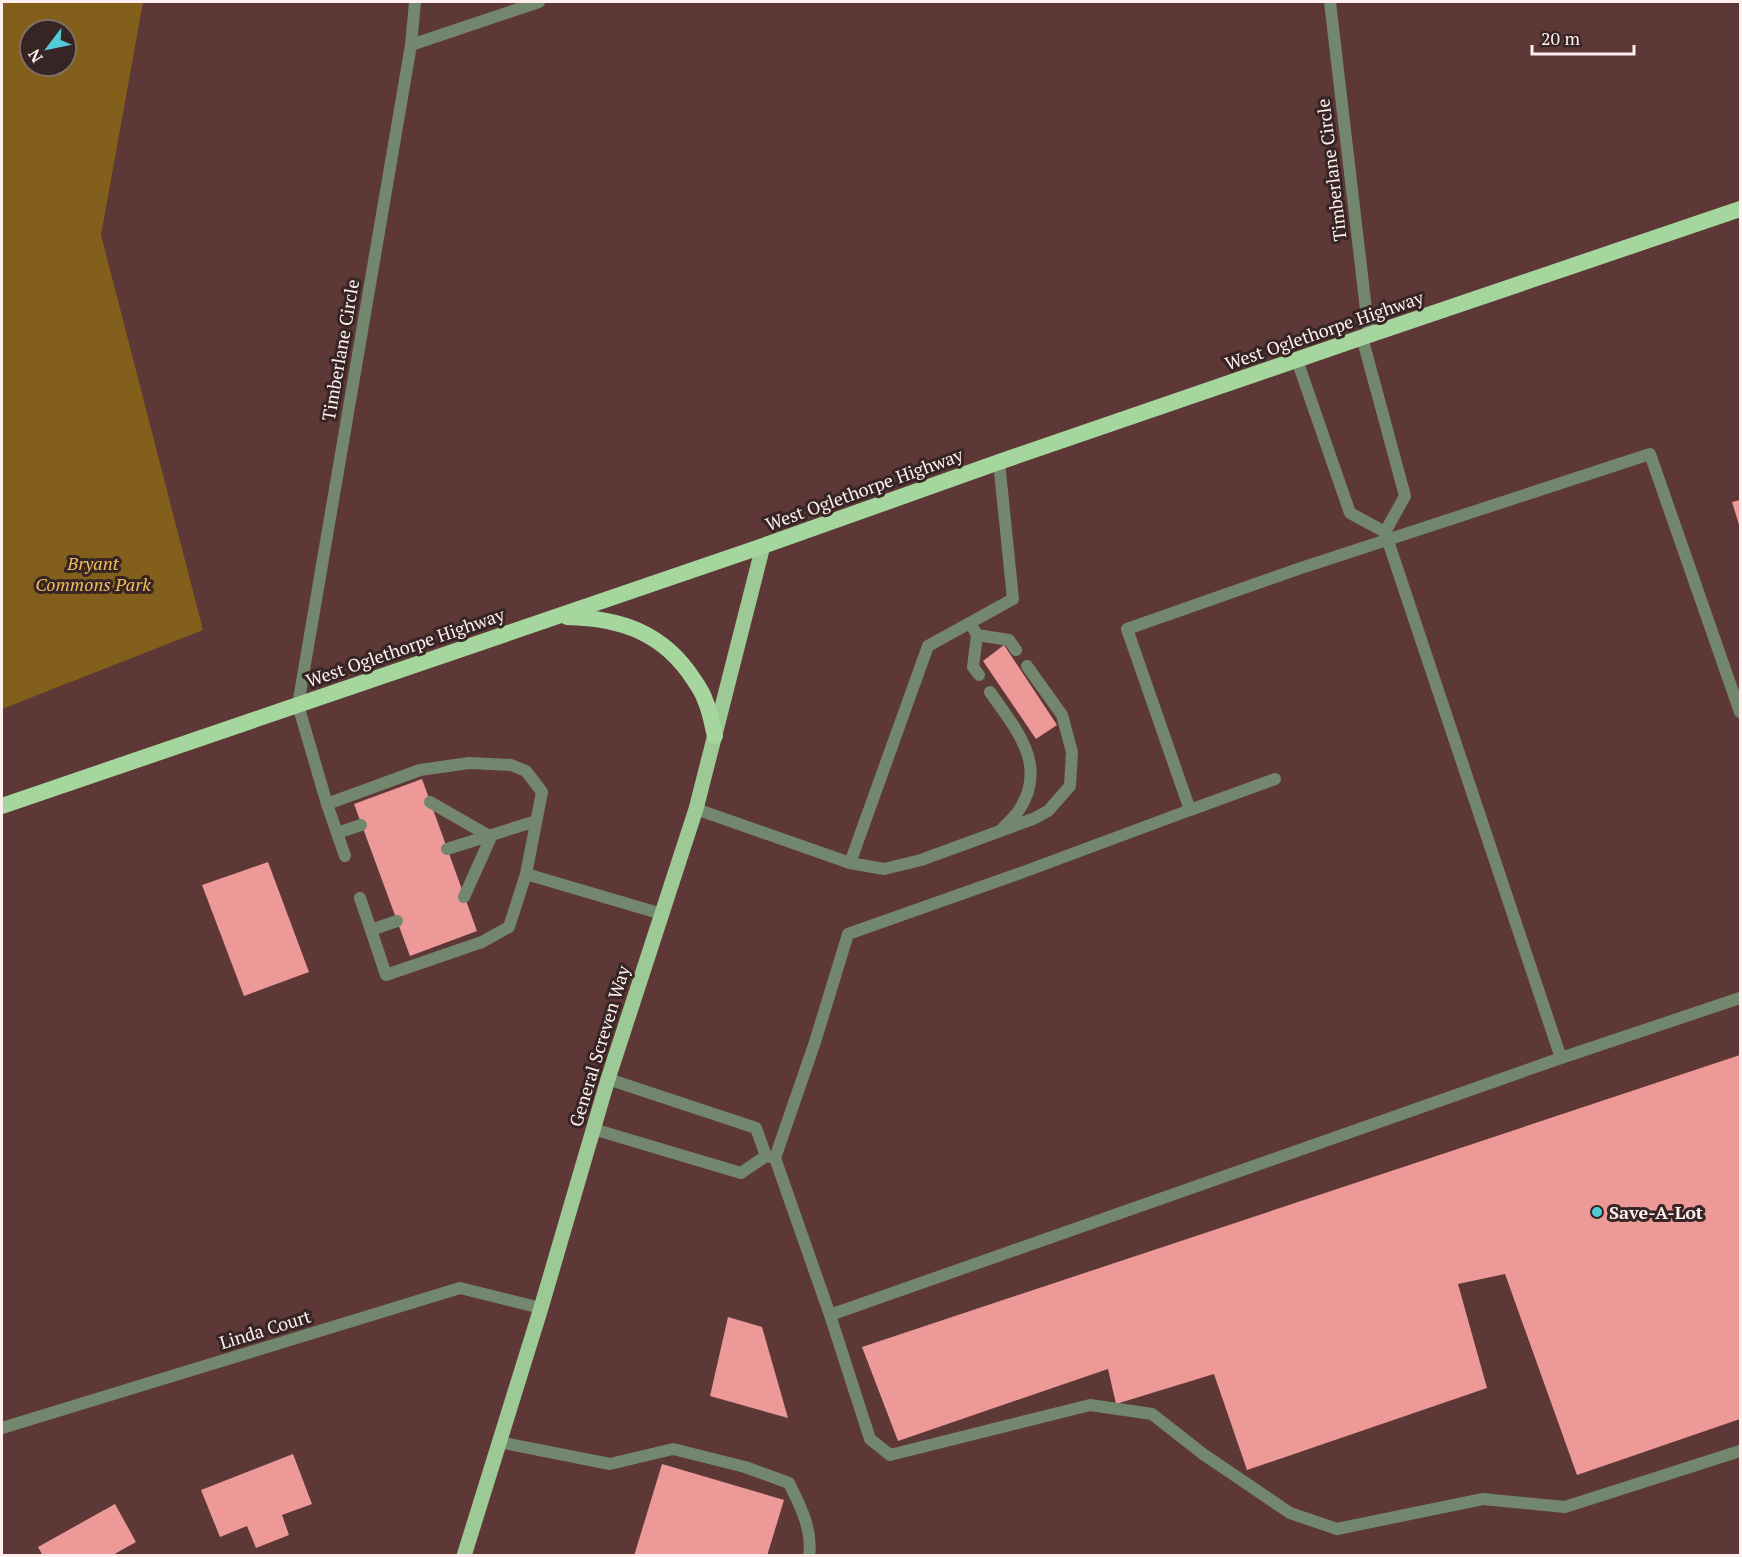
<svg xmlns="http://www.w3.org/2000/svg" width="1742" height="1557" viewBox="0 0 1742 1557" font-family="'PT Serif',serif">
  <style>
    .green { fill: #82601b; fill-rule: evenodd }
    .building { fill: #ec9997 }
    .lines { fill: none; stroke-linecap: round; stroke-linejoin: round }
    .service { stroke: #72876e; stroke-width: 12 }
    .minor { stroke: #72876e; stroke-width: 12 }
    .primary { stroke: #9dc996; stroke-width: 15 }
    .trunk { stroke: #a5d69e; stroke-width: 16 }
    .poi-dot { fill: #51ccd4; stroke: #362524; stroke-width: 2 }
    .labels { text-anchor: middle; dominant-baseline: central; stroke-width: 6; stroke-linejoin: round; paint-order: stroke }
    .street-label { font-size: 18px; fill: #fff0ef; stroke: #362524 }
    .park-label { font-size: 18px; font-style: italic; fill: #f3bf5c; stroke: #362524 }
    .poi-label { font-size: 18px; font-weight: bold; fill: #fff0ef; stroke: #362524; text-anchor: start }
  </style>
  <rect width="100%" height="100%" fill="#5d3837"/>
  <!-- green -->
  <path class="green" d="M2 2H143L101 235 203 630 2 709ZM30 30H66V66H30Z"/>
  <!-- building -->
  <g class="building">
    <polygon points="1740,500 1740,528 1732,502"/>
    <polygon points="1004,645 1057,725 1036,739 983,661"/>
    <polygon points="422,779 477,931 410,956 354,804"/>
    <polygon points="268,862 309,972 244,996 202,885"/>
    <polygon points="1740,1055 1740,1419 1577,1475 1505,1274 1458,1284 1487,1388 1247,1470 1214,1374 1116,1404 1108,1369 898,1441 862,1347"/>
    <polygon points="728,1317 762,1327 788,1418 710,1396"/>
    <polygon points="293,1454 312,1504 282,1515 289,1535 256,1548 247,1526 220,1537 201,1490"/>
    <polygon points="662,1464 784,1500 767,1556 634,1556"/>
    <polygon points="115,1504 136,1542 111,1556 43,1556 38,1547"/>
  </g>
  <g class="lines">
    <!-- service -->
    <g class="service">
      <polyline points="1362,337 1405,496 1385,532 1561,1058"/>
      <polyline points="1297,360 1350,513 1385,532"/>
      <polyline points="970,623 977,635 973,667 979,675"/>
      <polyline points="977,635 1009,640 1016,650"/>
      <path d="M990 692C1015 728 1049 765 1019 810 1015 817 1008 822 1003 828"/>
      <polyline points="298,705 327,804 420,770 469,763 511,765 526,771 542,792 526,874 662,914"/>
      <polyline points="1740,712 1650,454 1298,569 1127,629 1190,810 1026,871 848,934 815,1042 775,1158 830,1315 1561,1058 1740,998"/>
      <polyline points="430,802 491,837 464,897"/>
      <polyline points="327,804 345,856"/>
      <polyline points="696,809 850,863 928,646 1013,599 999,462"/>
      <polyline points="1190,810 1275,779"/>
      <polyline points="337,833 361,825"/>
      <polyline points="447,849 536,821"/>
      <polyline points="850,863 884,869 921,860 1033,819 1048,811 1070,786 1072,752 1062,715 1027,666"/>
      <polyline points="360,898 371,930 397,921"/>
      <polyline points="371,930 386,975 482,942 509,927 526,874"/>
      <polyline points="608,1079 756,1128 766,1156"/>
      <polyline points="593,1129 741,1173 766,1156 775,1158"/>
      <polyline points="830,1315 870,1439 890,1455 1090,1405 1152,1414 1203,1454 1290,1513 1337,1529 1483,1499 1565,1507 1740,1451"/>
      <path d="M499 1442 610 1464 673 1449 745 1467 789 1483C800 1505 813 1530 809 1556"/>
    </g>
    <!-- minor -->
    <g class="minor">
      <polyline points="1330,2 1369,335"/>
      <polyline points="411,45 539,2"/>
      <polyline points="298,705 411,45 415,2"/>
      <polyline points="2,1428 460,1288 541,1308"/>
    </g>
    <!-- primary -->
    <polyline class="primary" points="464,1556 541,1308 608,1079 696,809 763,546"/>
    <!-- trunk -->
    <g class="trunk">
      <path d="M567 617C621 618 664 633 694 680 698 686 703 693 705 700 710 711 712 724 715 736"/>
      <polyline points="2,806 763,546 999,462 1369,335 1740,209"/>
    </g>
  </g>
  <!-- markers -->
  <circle class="poi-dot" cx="1597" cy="1212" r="6"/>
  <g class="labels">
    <!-- street labels -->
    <g class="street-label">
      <text transform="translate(1331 170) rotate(-97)">Timberlane Circle</text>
      <text transform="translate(1324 330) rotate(-19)">West Oglethorpe Highway</text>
      <text transform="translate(340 350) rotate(-80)">Timberlane Circle</text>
      <text transform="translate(864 489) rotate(-20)">West Oglethorpe Highway</text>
      <text transform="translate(405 647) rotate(-19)">West Oglethorpe Highway</text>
      <text transform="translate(599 1046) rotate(-73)">General Screven Way</text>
      <text transform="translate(265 1329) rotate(-17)">Linda Court</text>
    </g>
    <!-- park labels -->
    <g class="park-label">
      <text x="93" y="563">Bryant<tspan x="93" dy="21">Commons Park</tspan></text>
    </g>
    <!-- poi labels -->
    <g class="poi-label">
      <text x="1609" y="1212">Save-A-Lot</text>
    </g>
  </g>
  <!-- border -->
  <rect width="1742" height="1557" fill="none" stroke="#fff0ef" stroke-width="6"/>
  <!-- north arrow -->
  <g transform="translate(48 48) rotate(238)"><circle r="28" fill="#362524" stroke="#867675" stroke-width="1.5"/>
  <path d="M0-4.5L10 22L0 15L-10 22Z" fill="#51ccd4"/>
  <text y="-9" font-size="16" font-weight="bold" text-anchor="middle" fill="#fff0ef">N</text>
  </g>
  <!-- scale -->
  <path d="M1532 45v9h102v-9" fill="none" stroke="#fff0ef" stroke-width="3"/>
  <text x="1541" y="45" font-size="18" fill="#fff0ef" stroke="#362524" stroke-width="4.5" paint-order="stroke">20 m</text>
</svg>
